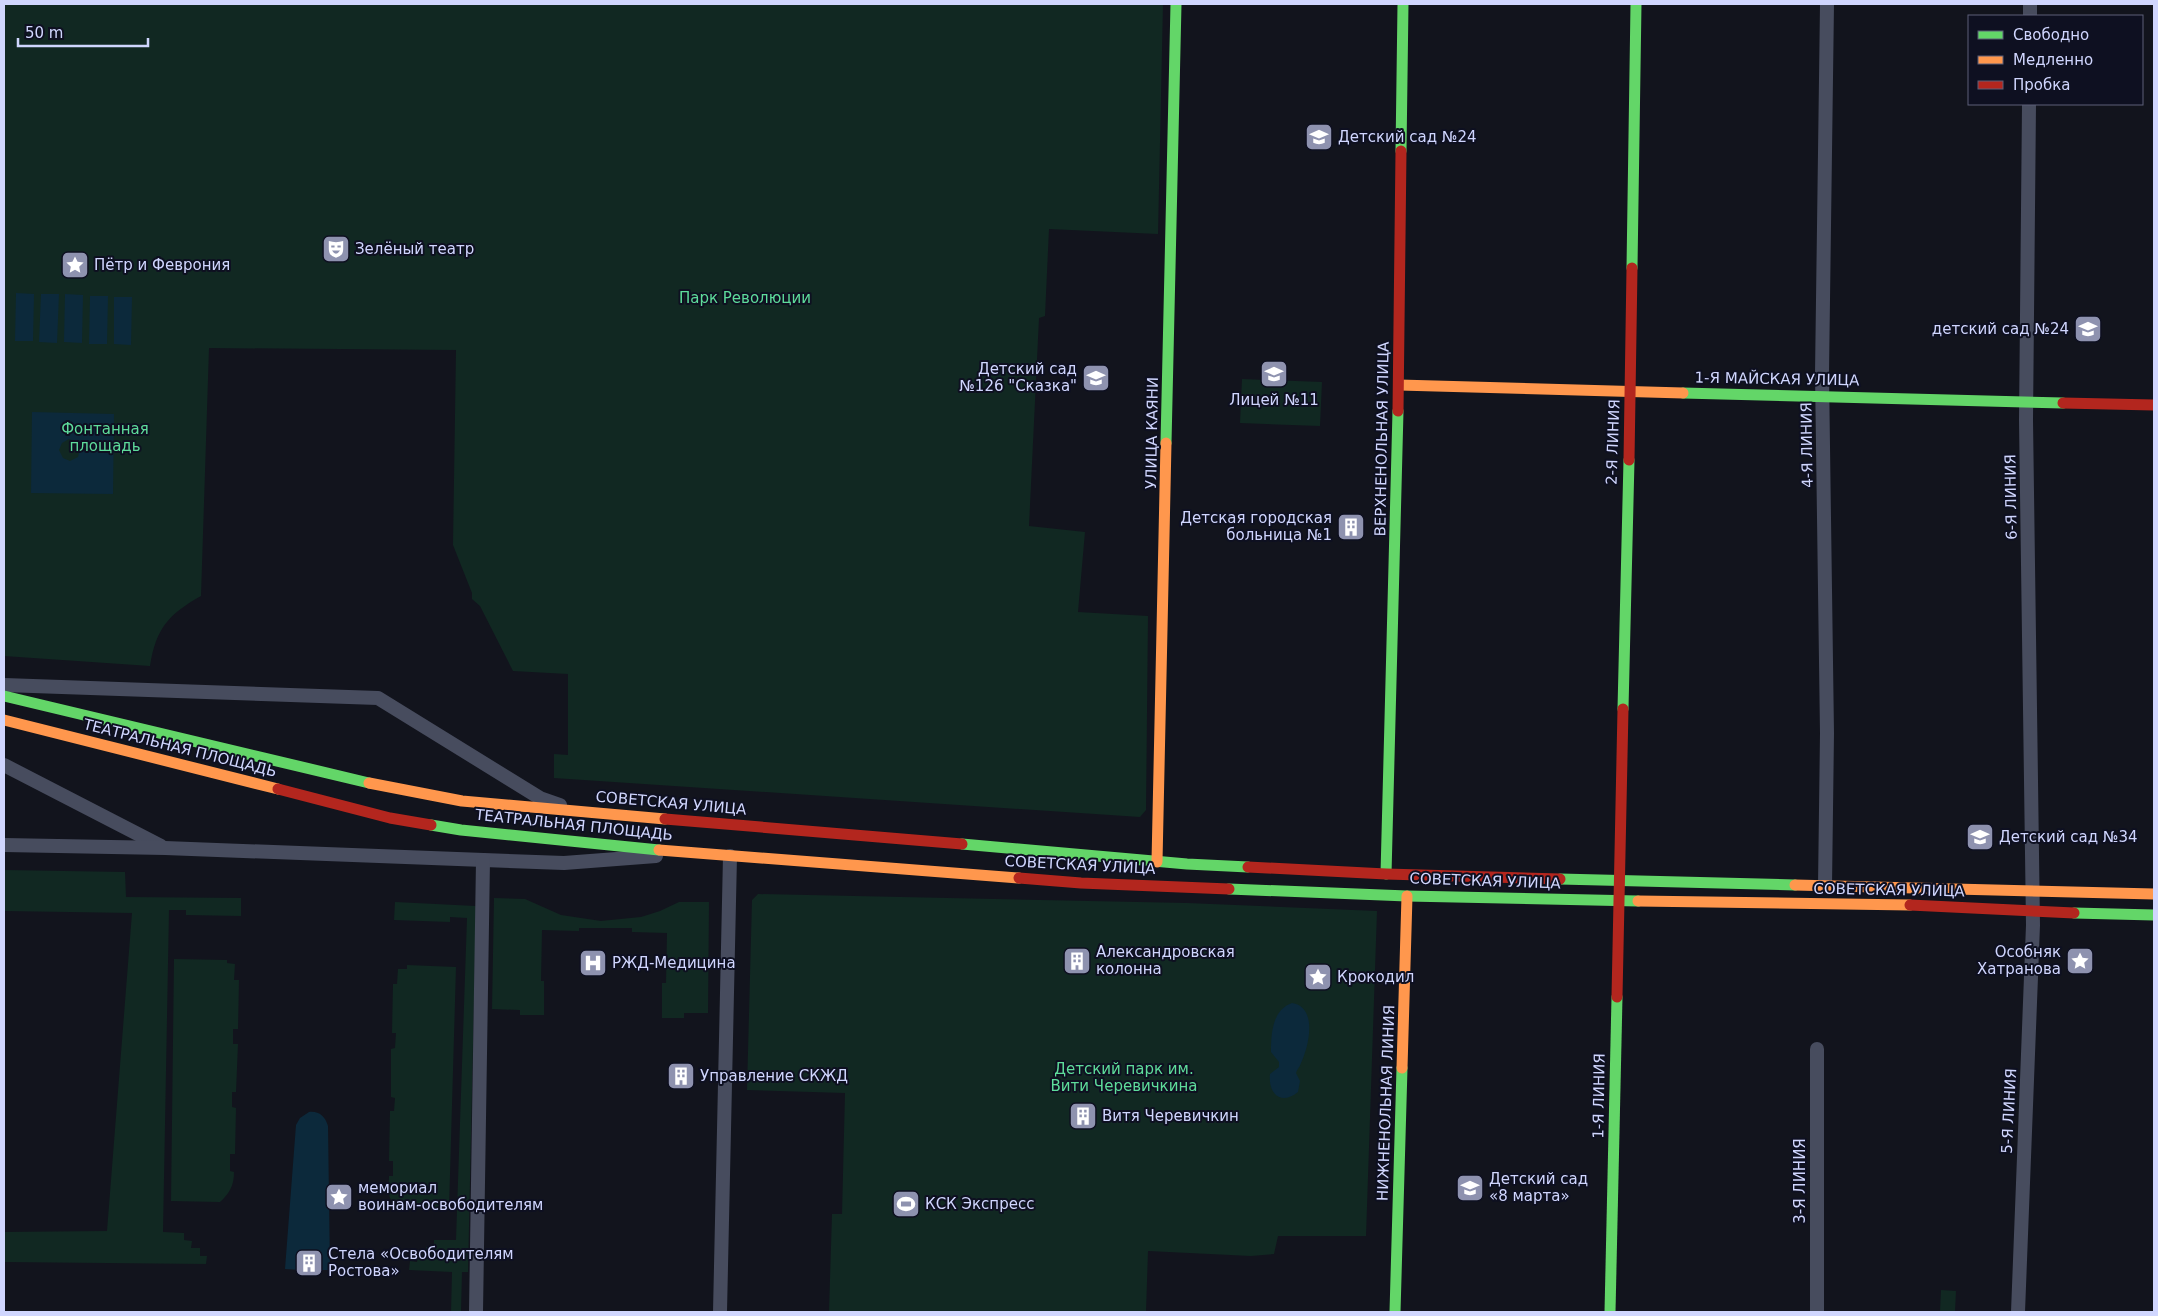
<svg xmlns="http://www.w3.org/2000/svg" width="2158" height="1316" viewBox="0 0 2158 1316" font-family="'DejaVu Sans',sans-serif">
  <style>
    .green { fill: #112822 }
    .water { fill: #0c293b; fill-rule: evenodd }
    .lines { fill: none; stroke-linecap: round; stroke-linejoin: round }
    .street { stroke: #474c5e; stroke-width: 14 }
    .fast { stroke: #63d668; stroke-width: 11 }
    .slow { stroke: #ff974d; stroke-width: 11 }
    .jam { stroke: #b3261e; stroke-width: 11 }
    .labels { text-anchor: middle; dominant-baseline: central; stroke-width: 4; stroke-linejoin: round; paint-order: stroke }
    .poi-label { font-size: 15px; fill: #d0d6fe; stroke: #0e1021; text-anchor: start }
    .park-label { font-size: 15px; fill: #5edc9b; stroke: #0e1021 }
    .street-label { font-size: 15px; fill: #d0d6fe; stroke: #0e1021 }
  </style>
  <rect width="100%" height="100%" fill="#12141d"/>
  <!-- green -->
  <g class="green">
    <path d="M4 4H1163L1158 234 1049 229 1045 316 1039 318 1029 526 1085 532 1078 612 1148 616 1146 810 1140 817 554 778V754L568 755V674L513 671 480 606 472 599V593L453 545 456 350 209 348 201 596C169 614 156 628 150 666L4 656Z"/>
    <polygon points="1242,379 1322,382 1320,426 1240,423"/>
    <polygon points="4,870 125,872 126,897 241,898 241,916 186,915 186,910 169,910 163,1232 184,1233 184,1240 192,1241 191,1248 200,1248 200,1256 207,1256 206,1264 4,1262 4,1232 107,1231 132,913 4,911"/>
    <polygon points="758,894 1187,903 1377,911 1366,1236 1278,1236 1274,1254 1251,1256 1148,1251 1146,1312 829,1312 832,1214 842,1214 845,1093 747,1090 752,900"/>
    <polygon points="494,898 525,899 561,915 601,921 641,917 660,911 679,902 709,902 708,1013 684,1013 684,1018 662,1018 662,983 666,983 667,933 632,932 632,928 579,928 579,931 542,930 541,981 544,981 544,1015 520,1015 520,1010 492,1009"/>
    <polygon points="395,902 476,906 468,1272 462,1272 461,1312 451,1312 452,1272 409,1270 410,1261 417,1262 418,1254 426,1254 426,1247 434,1247 434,1240 456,1240 467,918 450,917 450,922 394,920"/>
    <path d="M174 959 227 960V963L235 964 234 980H239L238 1029H233V1044H238L236 1092H232V1107L236 1108 235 1154H230V1171L234 1172C234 1185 230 1193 220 1202L171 1201Z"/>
    <path d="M407 965 456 967 449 1209C434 1208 400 1212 391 1200 387 1193 389 1183 389 1176H393V1161H389L390 1111H394L395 1098 391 1097V1049L395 1048 396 1033H392L393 984H397L398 969H407Z"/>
    <polygon points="1941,1290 1956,1291 1955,1312 1940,1312"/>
  </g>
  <!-- water -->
  <g class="water">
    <polygon points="16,293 34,294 33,341 15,341"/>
    <polygon points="41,294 59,294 57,343 39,342"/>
    <polygon points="65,294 83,295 82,343 64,342"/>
    <polygon points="90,296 108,296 107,344 89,344"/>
    <polygon points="114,297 132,297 131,345 114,344"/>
    <path d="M32 412 114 414 113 494 31 493ZM69 439 77 442 80 449 78 457 70 461 63 458 59 450 62 443Z"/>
    <path d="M1292 1003C1318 1007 1309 1046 1301 1063 1300 1067 1297 1069 1296 1073L1300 1081 1298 1092C1281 1106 1268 1094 1270 1074L1279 1067V1062L1271 1052C1271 1034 1272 1010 1292 1003Z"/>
    <path d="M309 1112C319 1111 325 1116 328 1126L330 1270H315V1255H303L302 1270 285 1269 296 1125 300 1118Z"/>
  </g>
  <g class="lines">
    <!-- street -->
    <g class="street">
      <polyline points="2030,16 2030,4"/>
      <polyline points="4,685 378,698 540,798 560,805"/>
      <polyline points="4,765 161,846"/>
      <polyline points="4,845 165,848 564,863 656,856"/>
      <polyline points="1825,886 1827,733 1822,374 1827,4"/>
      <polyline points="1817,1049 1817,1312"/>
      <polyline points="476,1312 483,860"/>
      <polyline points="720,1312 730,856"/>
      <polyline points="2018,1312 2033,925 2026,420 2029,104"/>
    </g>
    <!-- fast -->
    <g class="fast">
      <polyline points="1401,151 1403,4"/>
      <polyline points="1632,268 1636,4"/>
      <polyline points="1683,393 2063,403"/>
      <polyline points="1166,443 1176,4"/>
      <polyline points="4,696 369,783"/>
      <polyline points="1623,709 1629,460"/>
      <polyline points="431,825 461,830 659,850"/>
      <polyline points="962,844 1187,864 1248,867"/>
      <polyline points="1386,874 1398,411"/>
      <polyline points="1560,879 1795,885"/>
      <polyline points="1229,889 1407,896 1638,901"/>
      <polyline points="2074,913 2154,915"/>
      <polyline points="1395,1312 1402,1068"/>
      <polyline points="1610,1312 1617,997"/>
    </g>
    <!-- slow -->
    <g class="slow">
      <polyline points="1399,385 1683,393"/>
      <polyline points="4,720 278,789"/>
      <polyline points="369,783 462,801 665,819"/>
      <polyline points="659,850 1019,878"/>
      <polyline points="1157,862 1166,443"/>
      <polyline points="1795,885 2154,894"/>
      <polyline points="1638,901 1910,905"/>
      <polyline points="1402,1068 1407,896"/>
    </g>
    <!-- jam -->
    <g class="jam">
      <polyline points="2063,403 2154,405"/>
      <polyline points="1398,411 1401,151"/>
      <polyline points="1629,460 1632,268"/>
      <polyline points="278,789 390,818 431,825"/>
      <polyline points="665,819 962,844"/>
      <polyline points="1248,867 1386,874 1560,879"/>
      <polyline points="1019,878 1081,883 1229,889"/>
      <polyline points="1910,905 2074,913"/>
      <polyline points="1617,997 1623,709"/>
    </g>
  </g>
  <!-- icons -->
  <defs>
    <g id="school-square" transform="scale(1.4375)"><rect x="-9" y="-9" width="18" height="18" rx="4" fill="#8e92af" stroke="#0e1021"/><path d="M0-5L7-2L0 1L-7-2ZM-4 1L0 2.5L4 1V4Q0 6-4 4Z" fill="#fff"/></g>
    <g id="theatre-square" transform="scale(1.4375)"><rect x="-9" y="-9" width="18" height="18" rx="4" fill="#8e92af" stroke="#0e1021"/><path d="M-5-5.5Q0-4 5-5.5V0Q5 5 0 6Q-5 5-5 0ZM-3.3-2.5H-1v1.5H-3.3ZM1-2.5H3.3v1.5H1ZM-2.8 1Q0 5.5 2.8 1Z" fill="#fff"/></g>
    <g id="sight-square" transform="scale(1.4375)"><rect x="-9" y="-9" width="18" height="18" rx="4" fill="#8e92af" stroke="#0e1021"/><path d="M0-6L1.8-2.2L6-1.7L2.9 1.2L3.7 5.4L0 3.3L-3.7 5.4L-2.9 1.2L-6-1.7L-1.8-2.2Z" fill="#fff"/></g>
    <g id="building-square" transform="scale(1.4375)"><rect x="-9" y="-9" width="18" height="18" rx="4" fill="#8e92af" stroke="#0e1021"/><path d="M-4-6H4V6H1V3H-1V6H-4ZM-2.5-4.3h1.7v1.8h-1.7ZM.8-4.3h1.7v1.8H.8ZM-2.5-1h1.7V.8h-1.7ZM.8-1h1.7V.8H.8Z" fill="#fff"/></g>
    <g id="hospital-square" transform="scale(1.4375)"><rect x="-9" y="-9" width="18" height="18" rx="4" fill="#8e92af" stroke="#0e1021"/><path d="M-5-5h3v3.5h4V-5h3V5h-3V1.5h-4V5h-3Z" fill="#fff"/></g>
    <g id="stadium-square" transform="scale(1.4375)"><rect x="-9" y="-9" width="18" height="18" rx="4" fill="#8e92af" stroke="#0e1021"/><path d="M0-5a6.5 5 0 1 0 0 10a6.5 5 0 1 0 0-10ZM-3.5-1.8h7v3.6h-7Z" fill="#fff"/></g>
  </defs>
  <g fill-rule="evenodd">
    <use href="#school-square" x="1319" y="137"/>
    <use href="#theatre-square" x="336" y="249"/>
    <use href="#sight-square" x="75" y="265"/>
    <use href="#school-square" x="2088" y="329"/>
    <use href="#school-square" x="1274" y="374"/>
    <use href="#school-square" x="1096" y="378"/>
    <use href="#building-square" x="1351" y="527"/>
    <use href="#school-square" x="1980" y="837"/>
    <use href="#building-square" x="1077" y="961"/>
    <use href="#sight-square" x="2080" y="961"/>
    <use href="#hospital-square" x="593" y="963"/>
    <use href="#sight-square" x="1318" y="977"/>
    <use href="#building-square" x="681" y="1076"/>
    <use href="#building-square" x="1083" y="1116"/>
    <use href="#school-square" x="1470" y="1188"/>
    <use href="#sight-square" x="339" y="1197"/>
    <use href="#stadium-square" x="906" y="1204"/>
    <use href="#building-square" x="309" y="1263"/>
  </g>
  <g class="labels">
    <!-- poi labels -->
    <g class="poi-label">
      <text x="1338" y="137">Детский сад №24</text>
      <text x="355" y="249">Зелёный театр</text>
      <text x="94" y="265">Пётр и Феврония</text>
      <text x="2069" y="329" text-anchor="end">детский сад №24</text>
      <text x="1077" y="369" text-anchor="end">Детский сад<tspan x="1077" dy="17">№126 "Сказка"</tspan></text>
      <text x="1274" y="400" text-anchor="middle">Лицей №11</text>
      <text x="1332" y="518" text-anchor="end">Детская городская<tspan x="1332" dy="17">больница №1</tspan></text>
      <text x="1999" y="837">Детский сад №34</text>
      <text x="1096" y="952">Александровская<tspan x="1096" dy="17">колонна</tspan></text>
      <text x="2061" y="952" text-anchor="end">Особняк<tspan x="2061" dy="17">Хатранова</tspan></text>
      <text x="612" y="963">РЖД-Медицина</text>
      <text x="1337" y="977">Крокодил</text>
      <text x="700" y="1076">Управление СКЖД</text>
      <text x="1102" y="1116">Витя Черевичкин</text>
      <text x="1489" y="1179">Детский сад<tspan x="1489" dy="17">«8 марта»</tspan></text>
      <text x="358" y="1188">мемориал<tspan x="358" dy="17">воинам-освободителям</tspan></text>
      <text x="925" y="1204">КСК Экспресс</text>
      <text x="328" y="1254">Стела «Освободителям<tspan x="328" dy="17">Ростова»</tspan></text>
    </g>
    <!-- park labels -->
    <g class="park-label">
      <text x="745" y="298">Парк Революции</text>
      <text x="105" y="429">Фонтанная<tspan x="105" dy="17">площадь</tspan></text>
      <text x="1124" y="1069">Детский парк им.<tspan x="1124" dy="17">Вити Черевичкина</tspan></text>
    </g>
    <!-- street labels -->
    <g class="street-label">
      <text transform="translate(1777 379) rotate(1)">1-Я МАЙСКАЯ УЛИЦА</text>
      <text transform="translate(1152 433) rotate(-89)">УЛИЦА КАЯНИ</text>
      <text transform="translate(1382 439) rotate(-89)">ВЕРХНЕНОЛЬНАЯ УЛИЦА</text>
      <text transform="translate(1613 442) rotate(-88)">2-Я ЛИНИЯ</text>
      <text transform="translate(1807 445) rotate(-91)">4-Я ЛИНИЯ</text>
      <text transform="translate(2011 497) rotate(-91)">6-Я ЛИНИЯ</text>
      <text transform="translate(180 748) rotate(14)">ТЕАТРАЛЬНАЯ ПЛОЩАДЬ</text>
      <text transform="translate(671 803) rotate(5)">СОВЕТСКАЯ УЛИЦА</text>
      <text transform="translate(574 825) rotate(6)">ТЕАТРАЛЬНАЯ ПЛОЩАДЬ</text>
      <text transform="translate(1080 865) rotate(3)">СОВЕТСКАЯ УЛИЦА</text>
      <text transform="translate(1485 881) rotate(2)">СОВЕТСКАЯ УЛИЦА</text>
      <text transform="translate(1889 890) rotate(1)">СОВЕТСКАЯ УЛИЦА</text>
      <text transform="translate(1599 1096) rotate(-89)">1-Я ЛИНИЯ</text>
      <text transform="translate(1386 1103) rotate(-88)">НИЖНЕНОЛЬНАЯ ЛИНИЯ</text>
      <text transform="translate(2009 1111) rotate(-87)">5-Я ЛИНИЯ</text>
      <text transform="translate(1800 1181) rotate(-90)">3-Я ЛИНИЯ</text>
    </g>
  </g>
  <!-- border -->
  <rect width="2158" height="1316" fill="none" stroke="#d0d6fe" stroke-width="10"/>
  <!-- legend -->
  <rect x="1968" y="15" width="175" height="90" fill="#0e1021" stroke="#5c5f79"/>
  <rect x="1978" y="31" width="25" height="8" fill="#63d668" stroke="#5c5f79"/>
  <text x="2013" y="40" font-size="15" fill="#d0d6fe">Свободно</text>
  <rect x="1978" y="56" width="25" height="8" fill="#ff974d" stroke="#5c5f79"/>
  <text x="2013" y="65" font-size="15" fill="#d0d6fe">Медленно</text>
  <rect x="1978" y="81" width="25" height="8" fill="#b3261e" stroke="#5c5f79"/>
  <text x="2013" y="90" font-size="15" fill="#d0d6fe">Пробка</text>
  <!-- scale -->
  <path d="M18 38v8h130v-8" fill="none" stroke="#d0d6fe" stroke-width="2.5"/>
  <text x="25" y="38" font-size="15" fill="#d0d6fe" stroke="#0e1021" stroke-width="4" paint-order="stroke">50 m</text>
</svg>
